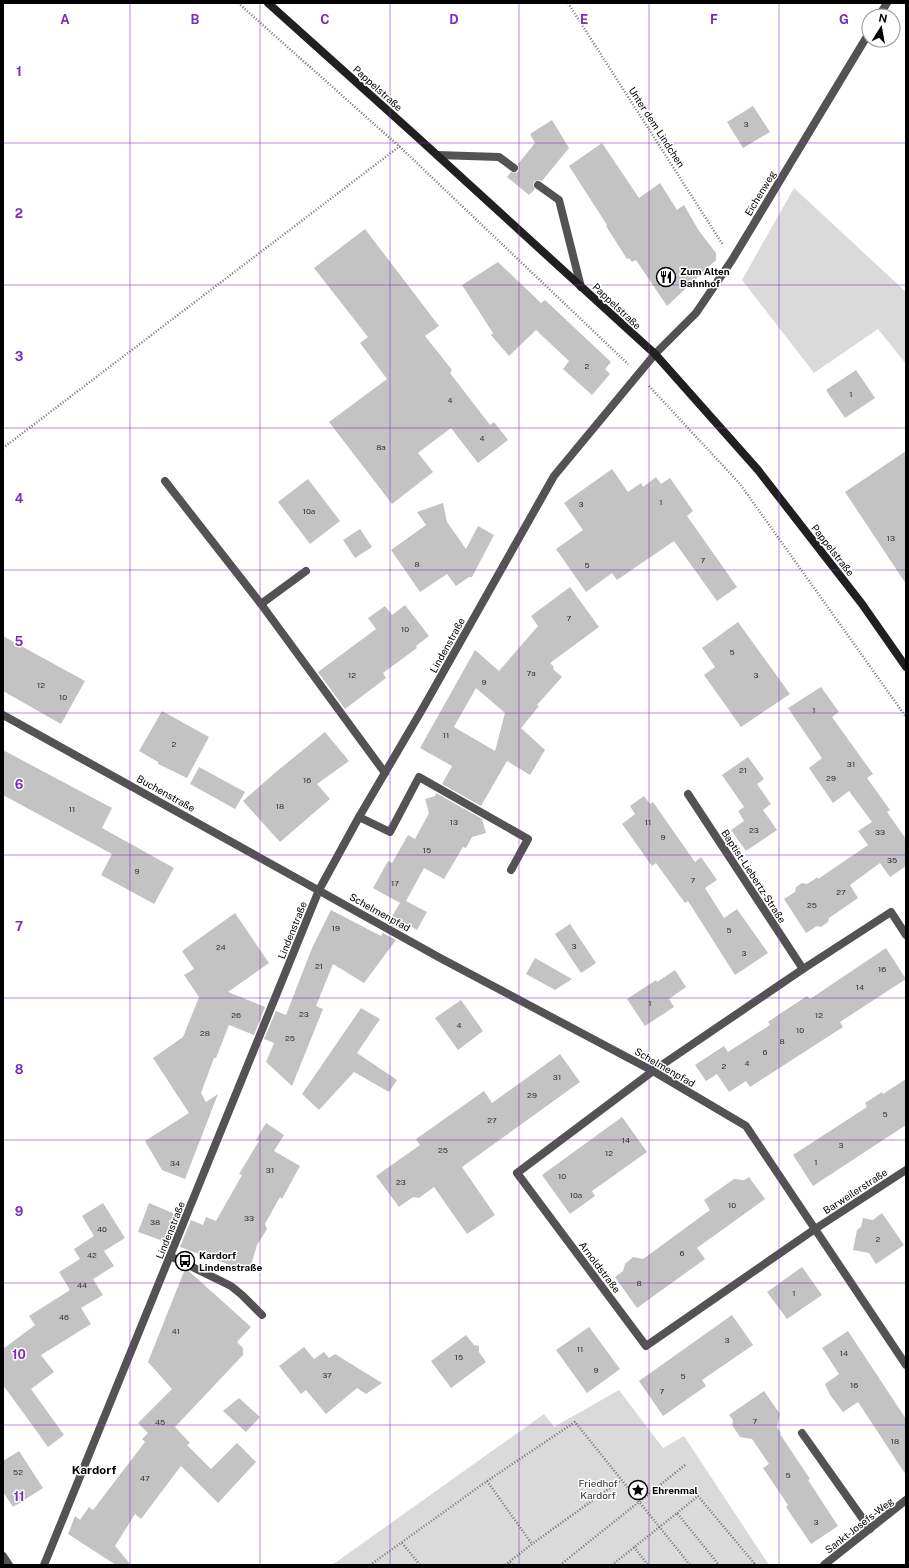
<svg xmlns="http://www.w3.org/2000/svg" width="909" height="1568" viewBox="0 0 909 1568" font-family="'Public Sans',sans-serif">
  <style>
    .green { fill: #dadada }
    .building { fill: #c3c3c3; fill-rule: evenodd }
    .lines { fill: none; stroke-linecap: round; stroke-linejoin: round }
    .path { stroke: #757575; stroke-width: 2.5; stroke-dasharray: 1 2; stroke-linecap: butt }
    .service { stroke: #535353; stroke-width: 8 }
    .minor { stroke: #535353; stroke-width: 8 }
    .tertiary { stroke: #535353; stroke-width: 8 }
    .secondary { stroke: #202020; stroke-width: 8 }
    .grid { fill: none; stroke: #7b2cbf; stroke-width: 1; stroke-opacity: 0.55 }
    .labels { text-anchor: middle; dominant-baseline: central; stroke-width: 3; stroke-linejoin: round; paint-order: stroke }
    .number-label { font-size: 8px; fill: #313131 }
    .street-label { font-size: 10px; fill: #000; stroke: #fff }
    .poi-label { font-size: 10px; font-weight: bold; fill: #000; stroke: #fff; text-anchor: start }
    .park-label { font-size: 10px; fill: #313131; stroke: #fff }
    .quarter-label { font-size: 12px; font-weight: bold; fill: #000; stroke: #fff }
    .grid-label { font-size: 13px; text-anchor: middle; font-weight: bold; fill: #7b2cbf; stroke: #fff; stroke-width: 3; stroke-linejoin: round; paint-order: stroke }
  </style>
  <rect width="100%" height="100%" fill="#fff"/>
  <!-- green -->
  <g class="green">
    <polygon points="794,188 906,292 906,364 878,329 814,373 742,280"/>
    <polygon points="619,1390 663,1448 684,1436 769,1565 332,1565 544,1414 554,1427"/>
  </g>
  <!-- building -->
  <g class="building">
    <polygon points="753,106 770,132 743,148 727,122"/>
    <polygon points="552,120 569,148 542,181 538,180 534,182 533,185 535,189 529,195 507,177 511,172 514,173 518,172 519,168 518,164 535,143 530,134"/>
    <polygon points="602,143 639,198 660,183 677,210 684,205 699,231 716,253 716,260 667,306 636,260 632,262 629,258 627,259 606,226 607,225 569,166"/>
    <polygon points="365,229 439,326 425,336 452,370 450,373 490,425 494,422 508,440 478,463 451,428 418,453 433,472 392,504 329,422 387,379 360,343 368,337 314,268"/>
    <polygon points="498,262 541,303 545,300 611,362 605,369 610,374 592,395 563,369 569,361 536,330 509,356 491,335 493,333 462,285"/>
    <polygon points="856,370 875,398 845,418 826,390"/>
    <polygon points="906,451 906,584 845,492"/>
    <polygon points="612,469 628,492 641,483 643,487 656,477 661,484 670,478 693,511 687,516 737,587 717,601 674,541 617,580 612,573 586,592 556,549 583,530 564,503"/>
    <polygon points="308,479 340,521 310,544 278,502"/>
    <polygon points="443,503 447,522 466,549 478,526 494,535 472,577 469,577 456,586 447,574 420,592 391,550 426,525 417,512"/>
    <polygon points="360,529 372,547 355,558 343,540"/>
    <path d="M570 587 599 627 550 663 554 667 553 669 562 677 537 705 539 706 521 728 545 750 530 775 507 761 481 806 442 784 452 766 420 748 475 650 499 671 538 626 531 616ZM476 688 505 713 495 751 454 727Z"/>
    <polygon points="405,605 429,636 416,646 417,648 383,673 386,678 345,709 318,672 376,629 368,618 385,606 392,615"/>
    <polygon points="738,622 790,694 741,727 704,675 715,667 702,648"/>
    <polygon points="3,636 85,681 61,724 3,691"/>
    <polygon points="821,687 839,712 832,717 873,774 867,778 890,810 887,812 906,839 906,866 890,877 880,863 850,885 858,898 829,918 828,922 821,927 817,926 806,933 784,899 795,892 796,887 802,883 807,884 818,877 818,879 868,845 858,831 872,822 849,791 833,803 809,768 822,758 788,708"/>
    <polygon points="162,711 209,737 187,778 158,764 158,762 139,751"/>
    <polygon points="325,732 349,761 317,784 330,799 280,842 243,801 276,772"/>
    <polygon points="3,750 112,808 102,828 174,868 154,904 101,875 112,854 3,795"/>
    <polygon points="748,757 764,779 757,784 771,804 763,810 777,830 746,851 731,830 744,821 738,811 744,807 722,775"/>
    <polygon points="199,767 245,792 235,809 190,784"/>
    <polygon points="436,793 482,819 486,833 472,837 466,848 463,847 444,879 424,868 406,901 427,912 417,930 407,924 402,931 388,923 400,903 373,888 388,861 392,863 408,835 415,839 429,813 425,799 435,796"/>
    <polygon points="644,796 650,804 653,802 695,862 701,857 717,880 705,888 724,918 737,909 768,953 735,975 688,901 685,903 656,863 652,866 622,824 635,814 630,806"/>
    <polygon points="331,910 381,936 383,933 396,940 364,983 333,964 316,1006 323,1009 292,1086 266,1062 274,1043 264,1039 276,1011 286,1015 312,948"/>
    <polygon points="235,913 269,963 228,992 265,1007 254,1035 229,1025 216,1058 214,1058 201,1093 206,1102 218,1094 185,1179 162,1170 145,1141 189,1113 153,1058 183,1037 199,997 184,975 194,969 182,951"/>
    <polygon points="570,924 596,963 581,973 555,934"/>
    <polygon points="886,948 906,979 840,1022 843,1027 750,1087 746,1081 729,1092 717,1074 706,1081 695,1065 724,1046 728,1052 770,1025 768,1022 781,1013 807,996 810,999"/>
    <polygon points="535,958 572,979 555,990 526,974"/>
    <polygon points="675,970 686,987 669,999 674,1007 645,1026 627,999 656,980 657,982"/>
    <polygon points="461,1000 483,1031 458,1050 435,1018"/>
    <polygon points="361,1008 380,1019 357,1053 397,1080 389,1092 354,1072 319,1110 302,1094"/>
    <polygon points="560,1054 580,1082 462,1167 495,1215 467,1234 434,1187 419,1198 413,1197 399,1207 376,1176 420,1145 416,1139 484,1091 492,1103"/>
    <polygon points="906,1079 906,1125 813,1186 793,1155 867,1107 865,1103 882,1092 883,1094"/>
    <polygon points="622,1117 647,1152 592,1191 595,1196 570,1214 542,1175"/>
    <polygon points="266,1123 284,1135 274,1151 300,1166 282,1199 280,1197 265,1224 267,1229 257,1245 249,1272 180,1247 191,1220 203,1225 206,1217 216,1221 242,1175 239,1174 259,1141 256,1140"/>
    <polygon points="749,1177 765,1199 697,1248 705,1259 637,1308 615,1277 623,1271 625,1264 633,1257 643,1259 710,1210 704,1200 734,1179 744,1180"/>
    <polygon points="103,1203 125,1238 104,1251 114,1266 93,1279 103,1295 81,1308 91,1324 41,1355 54,1372 31,1389 64,1435 48,1447 3,1385 3,1349 35,1325 29,1316 70,1290 59,1272 80,1259 74,1249 94,1236 82,1216"/>
    <polygon points="149,1203 180,1216 169,1243 138,1232"/>
    <polygon points="882,1213 904,1245 876,1264 869,1253 853,1250 857,1230 861,1227 863,1218 873,1220"/>
    <polygon points="802,1267 822,1295 787,1319 767,1292"/>
    <polygon points="185,1269 191,1273 251,1327 237,1342 243,1348 243,1355 175,1427 190,1443 187,1445 211,1469 237,1443 256,1462 218,1503 181,1466 141,1519 135,1514 115,1546 131,1565 116,1565 68,1534 75,1516 80,1520 89,1507 93,1510 145,1442 142,1439 148,1433 138,1423 172,1389 148,1362"/>
    <polygon points="732,1315 753,1345 702,1380 706,1386 663,1416 639,1381"/>
    <polygon points="589,1327 620,1369 587,1393 556,1350"/>
    <polygon points="848,1331 906,1419 906,1475 858,1402 843,1412 830,1395 825,1384 839,1374 822,1348"/>
    <polygon points="466,1335 474,1345 479,1346 479,1352 486,1362 451,1388 431,1361"/>
    <polygon points="304,1347 314,1359 324,1352 329,1358 335,1354 382,1383 366,1394 357,1388 326,1414 306,1390 301,1394 279,1366"/>
    <polygon points="764,1391 780,1414 777,1427 781,1433 780,1434 810,1479 808,1480 838,1526 811,1544 786,1507 788,1505 763,1468 769,1464 752,1439 740,1437 732,1425 733,1420 729,1415"/>
    <polygon points="239,1398 260,1417 246,1432 223,1411"/>
    <polygon points="19,1451 43,1488 13,1507 3,1492 3,1461"/>
  </g>
  <g class="lines">
    <!-- path -->
    <g class="path">
      <polyline points="238,3 400,147 628,364"/>
      <polyline points="568,3 723,245"/>
      <polyline points="649,386 740,484 906,717"/>
      <polyline points="3,448 400,146"/>
      <polyline points="487,1481 532,1544"/>
      <polyline points="677,1513 698,1496 754,1563 751,1565"/>
      <polyline points="402,1543 420,1565"/>
      <polyline points="634,1547 648,1565"/>
      <polyline points="510,1562 513,1565"/>
      <polyline points="370,1565 487,1481 575,1422 690,1565"/>
      <polyline points="505,1565 532,1544 621,1480"/>
      <polyline points="560,1565 685,1465"/>
      <polyline points="612,1565 677,1513 719,1565"/>
    </g>
    <!-- service -->
    <g class="service">
      <polyline points="437,155 499,157 514,168"/>
      <polyline points="538,185 559,200 581,287"/>
      <polyline points="165,481 261,604 385,773"/>
      <polyline points="261,604 306,571"/>
      <polyline points="359,817 390,832 419,777 528,839 511,870"/>
      <polyline points="170,1256 231,1286 242,1295 262,1315"/>
      <polyline points="802,1433 870,1529"/>
    </g>
    <!-- minor -->
    <g class="minor">
      <polyline points="879,16 887,3"/>
      <polyline points="655,354 696,313 732,260 869,33"/>
      <polyline points="3,715 442,959 653,1071 746,1126 906,1365"/>
      <polyline points="688,794 803,969"/>
      <polyline points="906,935 891,912 803,969 653,1071 517,1173 646,1346 815,1229 906,1170"/>
      <polyline points="3,1556 9,1565"/>
      <polyline points="824,1565 906,1500"/>
    </g>
    <!-- tertiary -->
    <polyline class="tertiary" points="44,1565 319,890 359,817 423,708 554,476 655,354"/>
    <!-- secondary -->
    <polyline class="secondary" points="268,3 415,135 655,354 758,470 862,604 906,667"/>
  </g>
  <!-- grid -->
  <path class="grid" d="M130 3V1565M260 3V1565M390 3V1565M519 3V1565M649 3V1565M779 3V1565M3 143H906M3 285H906M3 428H906M3 570H906M3 713H906M3 855H906M3 998H906M3 1140H906M3 1283H906M3 1425H906"/>
  <!-- icons -->
  <defs>
    <g id="restaurant-ring" transform="scale(1)"><circle r="9.5" fill="#fff" stroke="#000" stroke-width="1.5"/><path d="M-5-6h1v4h1v-4h1v4h1v-4h1v5L-1.5 .5V6h-2V.5L-5-1ZM5-6V6H3V1.5H1.5Q1.5-4 5-6Z" fill="#000"/></g>
    <g id="bus-ring" transform="scale(1)"><circle r="9.5" fill="#fff" stroke="#000" stroke-width="1.5"/><path d="M-5-6H5V4H4V6H2V4H-2V6H-4V4H-5ZM-3.5-4V0h7V-4ZM-3.5 1.2v1.5H-2V1.2ZM2 1.2v1.5H3.5V1.2Z" fill="#000"/></g>
    <g id="sight-ring" transform="scale(1)"><circle r="9.5" fill="#fff" stroke="#000" stroke-width="1.5"/><path d="M0-6L1.8-2.2L6-1.7L2.9 1.2L3.7 5.4L0 3.3L-3.7 5.4L-2.9 1.2L-6-1.7L-1.8-2.2Z" fill="#000"/></g>
  </defs>
  <g fill-rule="evenodd">
    <use href="#restaurant-ring" x="666" y="277"/>
    <use href="#bus-ring" x="185" y="1261"/>
    <use href="#sight-ring" x="638" y="1490"/>
  </g>
  <g class="labels">
    <!-- number labels -->
    <g class="number-label">
      <text x="746" y="124">3</text>
      <text x="587" y="366">2</text>
      <text x="851" y="394">1</text>
      <text x="450" y="400">4</text>
      <text x="482" y="438">4</text>
      <text x="381" y="447">8a</text>
      <text x="661" y="502">1</text>
      <text x="581" y="504">3</text>
      <text x="309" y="511">10a</text>
      <text x="891" y="538">13</text>
      <text x="703" y="560">7</text>
      <text x="417" y="564">8</text>
      <text x="587" y="565">5</text>
      <text x="569" y="618">7</text>
      <text x="405" y="629">10</text>
      <text x="732" y="652">5</text>
      <text x="531" y="673">7a</text>
      <text x="352" y="675">12</text>
      <text x="756" y="675">3</text>
      <text x="484" y="682">9</text>
      <text x="41" y="685">12</text>
      <text x="63" y="697">10</text>
      <text x="814" y="710">1</text>
      <text x="446" y="735">11</text>
      <text x="174" y="744">2</text>
      <text x="851" y="764">31</text>
      <text x="743" y="770">21</text>
      <text x="831" y="778">29</text>
      <text x="307" y="780">16</text>
      <text x="280" y="806">18</text>
      <text x="72" y="809">11</text>
      <text x="454" y="822">13</text>
      <text x="648" y="822">11</text>
      <text x="754" y="830">23</text>
      <text x="880" y="832">33</text>
      <text x="663" y="837">9</text>
      <text x="427" y="850">15</text>
      <text x="892" y="860">35</text>
      <text x="137" y="871">9</text>
      <text x="693" y="880">7</text>
      <text x="395" y="883">17</text>
      <text x="841" y="892">27</text>
      <text x="812" y="905">25</text>
      <text x="336" y="928">19</text>
      <text x="729" y="930">5</text>
      <text x="574" y="946">3</text>
      <text x="221" y="947">24</text>
      <text x="744" y="953">3</text>
      <text x="319" y="966">21</text>
      <text x="882" y="969">16</text>
      <text x="860" y="987">14</text>
      <text x="650" y="1003">1</text>
      <text x="304" y="1014">23</text>
      <text x="236" y="1015">26</text>
      <text x="819" y="1015">12</text>
      <text x="459" y="1025">4</text>
      <text x="800" y="1030">10</text>
      <text x="205" y="1033">28</text>
      <text x="290" y="1038">25</text>
      <text x="782" y="1041">8</text>
      <text x="765" y="1052">6</text>
      <text x="747" y="1063">4</text>
      <text x="724" y="1066">2</text>
      <text x="557" y="1077">31</text>
      <text x="532" y="1095">29</text>
      <text x="885" y="1114">5</text>
      <text x="492" y="1120">27</text>
      <text x="626" y="1140">14</text>
      <text x="841" y="1145">3</text>
      <text x="443" y="1150">25</text>
      <text x="609" y="1153">12</text>
      <text x="816" y="1162">1</text>
      <text x="175" y="1163">34</text>
      <text x="270" y="1170">31</text>
      <text x="562" y="1176">10</text>
      <text x="401" y="1182">23</text>
      <text x="576" y="1195">10a</text>
      <text x="732" y="1205">10</text>
      <text x="249" y="1218">33</text>
      <text x="155" y="1222">38</text>
      <text x="102" y="1229">40</text>
      <text x="878" y="1239">2</text>
      <text x="682" y="1253">6</text>
      <text x="92" y="1255">42</text>
      <text x="639" y="1283">8</text>
      <text x="82" y="1285">44</text>
      <text x="794" y="1293">1</text>
      <text x="64" y="1317">46</text>
      <text x="176" y="1331">41</text>
      <text x="727" y="1340">3</text>
      <text x="580" y="1349">11</text>
      <text x="844" y="1353">14</text>
      <text x="459" y="1357">15</text>
      <text x="596" y="1370">9</text>
      <text x="327" y="1375">37</text>
      <text x="683" y="1376">5</text>
      <text x="854" y="1385">16</text>
      <text x="662" y="1391">7</text>
      <text x="755" y="1421">7</text>
      <text x="160" y="1422">45</text>
      <text x="895" y="1441">18</text>
      <text x="18" y="1472">52</text>
      <text x="788" y="1475">5</text>
      <text x="145" y="1478">47</text>
      <text x="816" y="1522">3</text>
    </g>
    <!-- street labels -->
    <g class="street-label">
      <text transform="translate(378 88) rotate(42)">Pappelstraße</text>
      <text transform="translate(657 127) rotate(57)">Unter dem Lindchen</text>
      <text transform="translate(760 193) rotate(-59)">Eichenweg</text>
      <text transform="translate(617 306) rotate(43)">Pappelstraße</text>
      <text transform="translate(833 550) rotate(52)">Pappelstraße</text>
      <text transform="translate(447 645) rotate(-61)">Lindenstraße</text>
      <text transform="translate(166 793) rotate(29)">Buchenstraße</text>
      <text transform="translate(754 876) rotate(57)">Baptist-Liebertz-Straße</text>
      <text transform="translate(380 912) rotate(29)">Schelmenpfad</text>
      <text transform="translate(292 930) rotate(-68)">Lindenstraße</text>
      <text transform="translate(665 1067) rotate(30)">Schelmenpfad</text>
      <text transform="translate(855 1191) rotate(-33)">Barweilerstraße</text>
      <text transform="translate(170 1230) rotate(-68)">Lindenstraße</text>
      <text transform="translate(600 1267) rotate(53)">Arnoldstraße</text>
      <text transform="translate(859 1525) rotate(-38)">Sankt-Josefs-Weg</text>
    </g>
    <!-- poi labels -->
    <g class="poi-label">
      <text x="680" y="271">Zum Alten<tspan x="680" dy="12">Bahnhof</tspan></text>
      <text x="199" y="1255">Kardorf<tspan x="199" dy="12">Lindenstraße</tspan></text>
      <text x="652" y="1490">Ehrenmal</text>
    </g>
    <!-- park labels -->
    <g class="park-label">
      <text x="598" y="1483">Friedhof<tspan x="598" dy="12">Kardorf</tspan></text>
    </g>
    <!-- quarter labels -->
    <g class="quarter-label">
      <text x="94" y="1470">Kardorf</text>
    </g>
  </g>
  <g class="grid-label">
    <text x="65" y="24">A</text>
    <text x="195" y="24">B</text>
    <text x="325" y="24">C</text>
    <text x="454" y="24">D</text>
    <text x="584" y="24">E</text>
    <text x="714" y="24">F</text>
    <text x="844" y="24">G</text>
    <text x="19" y="76">1</text>
    <text x="19" y="218">2</text>
    <text x="19" y="361">3</text>
    <text x="19" y="503">4</text>
    <text x="19" y="646">5</text>
    <text x="19" y="789">6</text>
    <text x="19" y="931">7</text>
    <text x="19" y="1074">8</text>
    <text x="19" y="1216">9</text>
    <text x="19" y="1359">10</text>
    <text x="19" y="1501">11</text>
  </g>
  <!-- border -->
  <rect width="909" height="1568" fill="none" stroke="#000000" stroke-width="8"/>
  <!-- north arrow -->
  <g transform="translate(881 28) rotate(11)"><circle r="19" fill="#ffffff" stroke="#999999"/>
  <path d="M0-3L7 15L0 10L-7 15Z" fill="#000000"/>
  <text y="-6" font-size="11" font-weight="bold" text-anchor="middle" fill="#000000">N</text>
  </g>
</svg>
